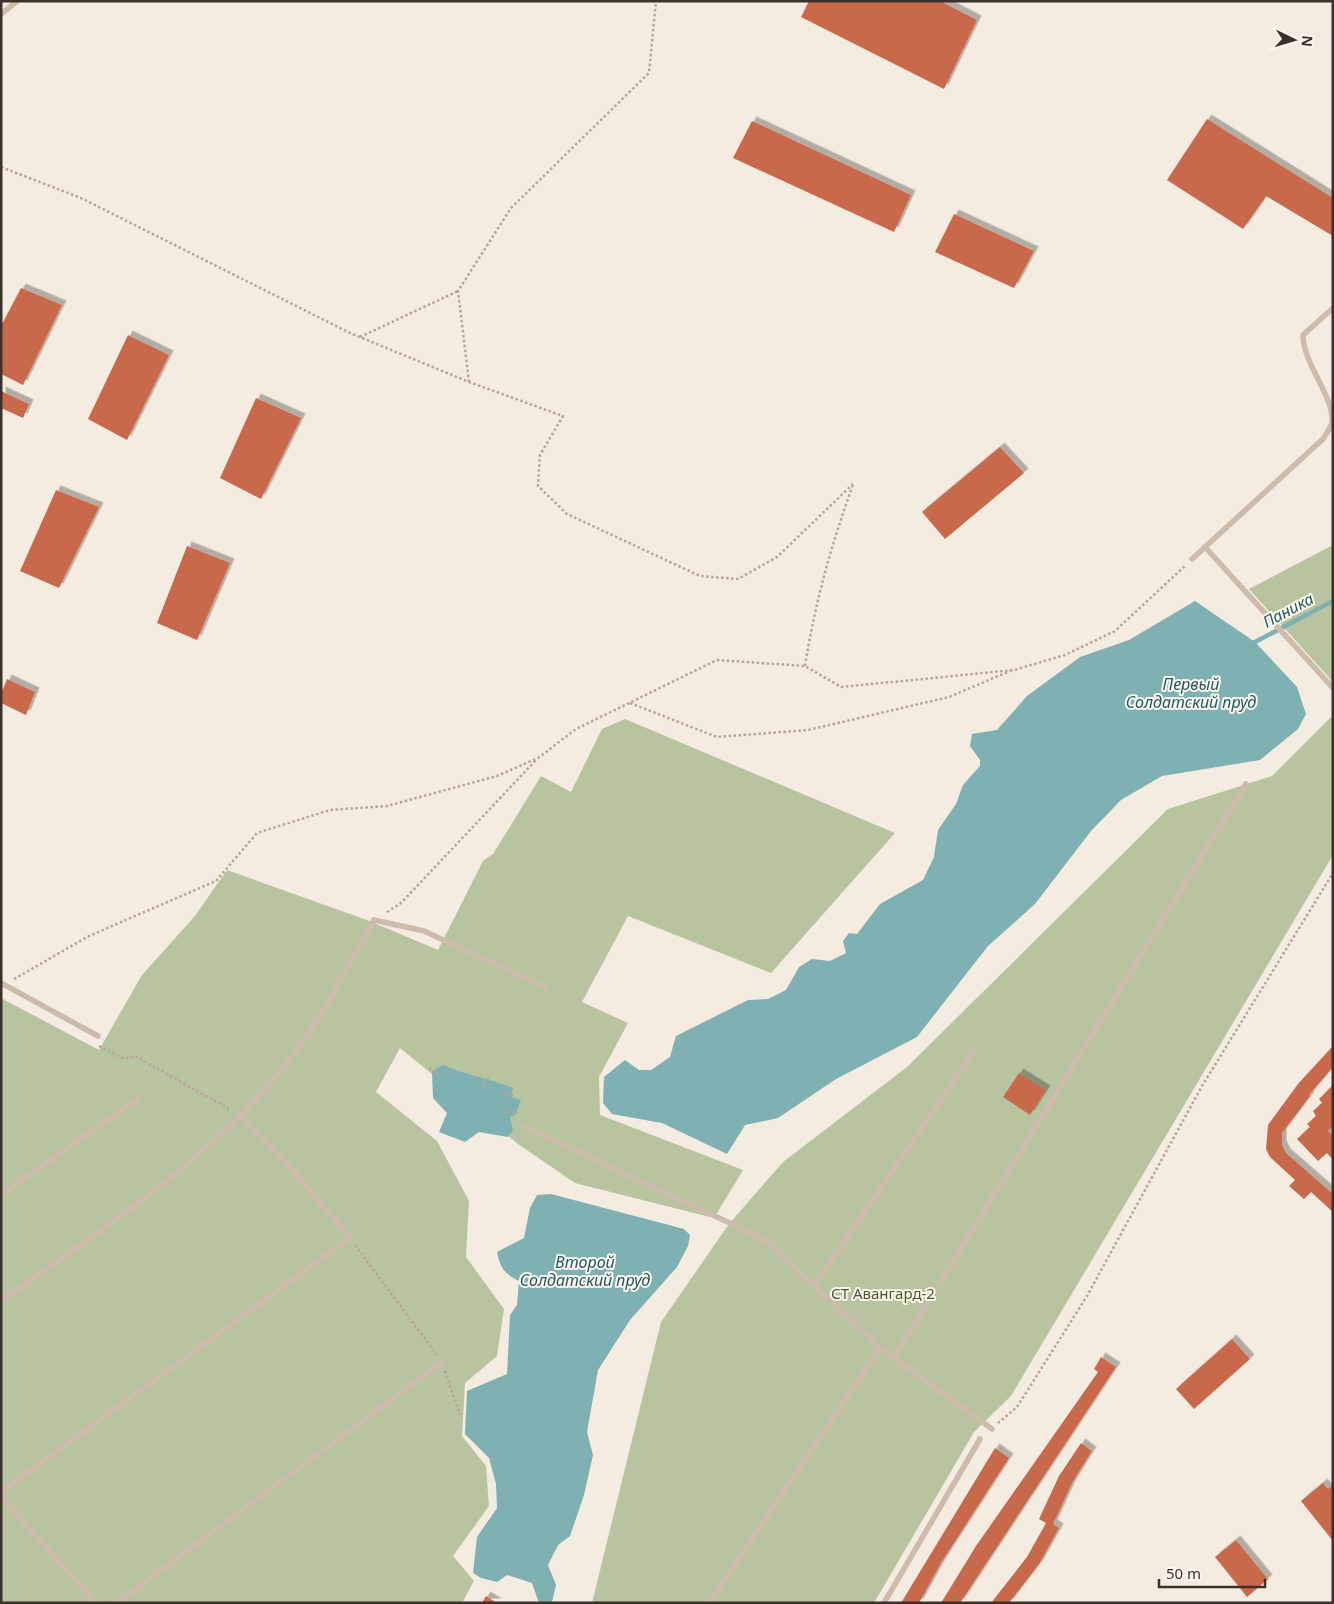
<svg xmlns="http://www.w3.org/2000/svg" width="1334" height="1604" viewBox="0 0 1334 1604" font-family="'Noto Sans',sans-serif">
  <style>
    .green { fill: #b8c4a0 }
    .water { fill: #7fb0b2 }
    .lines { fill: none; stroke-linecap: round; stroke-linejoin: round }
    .stream { stroke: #7fb0b2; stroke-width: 4.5 }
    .building { fill: #c8694b; filter: url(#shadow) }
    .path { stroke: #b9a596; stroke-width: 2.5; stroke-dasharray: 2.5 2.5; stroke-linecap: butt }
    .service { stroke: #cdbbac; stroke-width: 5.5 }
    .labels { text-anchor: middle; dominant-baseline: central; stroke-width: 4; stroke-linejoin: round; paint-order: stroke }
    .park-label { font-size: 15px; fill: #4a5a2e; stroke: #fbf5ee }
    .water-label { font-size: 16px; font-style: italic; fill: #1f5a5e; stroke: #fbf5ee }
  </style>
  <defs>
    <filter id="shadow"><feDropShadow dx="4.5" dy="-4.5" stdDeviation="0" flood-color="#0004"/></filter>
  </defs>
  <rect width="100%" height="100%" fill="#f4ebe1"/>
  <!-- green -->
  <g class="green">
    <polygon points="1333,545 1333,682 1249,589"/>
    <polygon points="1333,715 1333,855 1011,1396 974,1432 874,1603 592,1603 661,1322 729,1224 783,1162 907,1067 1168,809 1272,776"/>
    <polygon points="625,719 895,833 771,973 628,916 582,1002 628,1023 599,1077 600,1115 743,1170 714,1218 575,1183 518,1144 400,1048 376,1092 437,1141 469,1201 466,1257 504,1309 497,1356 465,1383 462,1436 486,1466 489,1506 453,1556 474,1581 462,1603 1,1603 1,998 99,1050 142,975 195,916 227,870 367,920 438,950 483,861 493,854 541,776 571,792 602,729"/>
  </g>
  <!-- water -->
  <g class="water">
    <polygon points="1195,601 1255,642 1297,687 1306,714 1298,729 1260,760 1162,776 1121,800 1091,831 1035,904 988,946 917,1037 836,1079 778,1118 745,1125 727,1154 662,1123 612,1114 603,1103 604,1077 625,1060 639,1070 651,1070 670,1057 676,1036 748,1000 768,999 786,990 799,967 812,959 830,961 846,953 843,941 849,933 857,934 880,904 923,880 934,857 938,830 956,804 963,785 980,766 980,760 970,746 972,734 997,730 1027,696 1080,657 1129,640"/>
    <path d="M443 1065C466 1075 490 1079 513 1088L511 1097 521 1100 516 1114 510 1117 513 1130 508 1137 479 1132 465 1142 439 1132 447 1113 433 1098 432 1071Z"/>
    <path d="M551 1194 684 1229 690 1235 688 1246 677 1267 630 1320 598 1370 587 1432 593 1455 584 1495 570 1536 558 1545 548 1565 556 1585 552 1602 539 1603 532 1583 507 1575 497 1582 481 1578 473 1573 477 1537 497 1508 496 1484 489 1458 465 1434 467 1391 507 1374 510 1315 517 1305 519 1281C505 1274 500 1268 497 1252L524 1238 530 1208 537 1195Z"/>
  </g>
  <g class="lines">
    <!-- stream -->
    <polyline class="stream" points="1255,642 1333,601"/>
  </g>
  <!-- building -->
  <g class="building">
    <polygon points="809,1 940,1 977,20 944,89 801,17"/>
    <polygon points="1207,119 1333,198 1333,236 1266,196 1243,229 1167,180"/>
    <polygon points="752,121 911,195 894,232 733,158"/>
    <polygon points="954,214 1034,251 1014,288 935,252"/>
    <polygon points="21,288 62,305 23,385 1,374 1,326"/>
    <polygon points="128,335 169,355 127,440 88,419"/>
    <polygon points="1,391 29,404 23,418 1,408"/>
    <polygon points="256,398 301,418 261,499 220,478"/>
    <polygon points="1000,447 1024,473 945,539 922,512"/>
    <polygon points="56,490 99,507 59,588 20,571"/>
    <polygon points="187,546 230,563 197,640 157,623"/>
    <polygon points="7,679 35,692 26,715 1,703 1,694"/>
    <polygon points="1333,1046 1333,1067 1309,1095 1310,1096 1282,1133 1282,1145 1286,1153 1333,1194 1333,1212 1311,1192 1304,1199 1289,1186 1295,1180 1270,1157 1266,1149 1268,1125 1298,1084"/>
    <polygon points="1019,1073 1046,1090 1030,1115 1003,1097"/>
    <polygon points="1333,1085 1333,1126 1328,1131 1333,1136 1333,1160 1327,1153 1318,1161 1297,1139 1310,1127 1307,1124 1316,1116 1313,1111 1322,1103 1319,1099"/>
    <polygon points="1232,1339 1250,1359 1194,1409 1176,1389"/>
    <polygon points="1101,1357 1116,1367 960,1603 941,1603 976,1546 1098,1372 1094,1369"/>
    <polygon points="1081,1443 1092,1451 1072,1483 1053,1524 1059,1528 1039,1564 1009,1603 991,1603 1027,1557 1046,1523 1039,1519 1059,1476"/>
    <polygon points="995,1448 1009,1458 941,1563 919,1603 901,1603"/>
    <polygon points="1323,1483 1328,1489 1333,1485 1333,1541 1301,1501"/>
    <polygon points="1236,1540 1268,1579 1247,1597 1215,1557"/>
    <polygon points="486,1596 497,1603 482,1603"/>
  </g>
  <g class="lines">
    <!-- path -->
    <g class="path">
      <polyline points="1,167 81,198 350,333 469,382 563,416 540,455 538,486 567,514 700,576 738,579 777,557 853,484"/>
      <polyline points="360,337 458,291"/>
      <polyline points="469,382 458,291 511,208 649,73 656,1"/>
      <path d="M805 666C815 603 831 545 853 485"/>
      <polyline points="630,703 717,737 808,730 949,697 1010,671"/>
      <polyline points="387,912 401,903 537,759"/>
      <polyline points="14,979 89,936 216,881 257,833 330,810 387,806 497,776 538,758 576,729 717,660 805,666 841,687 1014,670 1065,655 1115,631 1186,565"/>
      <polyline points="99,1046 124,1059 135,1056 231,1110"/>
      <polyline points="429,1068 440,1075"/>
      <polyline points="482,1088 490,1075"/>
      <polyline points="502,1092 513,1095"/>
      <polyline points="507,1111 517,1114"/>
      <polyline points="355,1245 437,1355"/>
      <polyline points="445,1371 460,1415"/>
      <polyline points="998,1423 1017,1407 1087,1296 1202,1086 1333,873"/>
    </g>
    <!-- service -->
    <g class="service">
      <polyline points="1,14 17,1"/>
      <polyline points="1205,547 1333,688"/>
      <path d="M1192 559 1323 439C1326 434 1331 427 1332 422 1334 396 1303 364 1303 335L1333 308"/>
      <polyline points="1,983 98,1036"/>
      <polyline points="525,1127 764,1239 880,1348 992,1429"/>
      <polyline points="1,1195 139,1098"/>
      <polyline points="814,1286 975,1050"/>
      <path d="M1 1301C101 1231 214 1157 290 1059 323 1017 347 968 374 920L424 931 545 987"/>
      <polyline points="894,1358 1246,784"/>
      <polyline points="1,1492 350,1238 292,1169 240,1115"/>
      <polyline points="1,1497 96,1603"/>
      <polyline points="117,1603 442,1362"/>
      <polyline points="709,1603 880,1348"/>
      <polyline points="884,1603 980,1439"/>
    </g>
  </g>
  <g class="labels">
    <!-- park labels -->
    <g class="park-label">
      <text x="883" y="1293">СТ Авангард-2</text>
    </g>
    <!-- water labels -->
    <g class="water-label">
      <text transform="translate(1288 610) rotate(-28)">Паника</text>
      <text x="1191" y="684">Первый<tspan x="1191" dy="18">Солдатский пруд</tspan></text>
      <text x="585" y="1262">Второй<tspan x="585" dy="18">Солдатский пруд</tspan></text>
    </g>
  </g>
  <!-- border -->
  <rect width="1334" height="1604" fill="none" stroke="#3b302b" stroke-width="5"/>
  <!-- north arrow -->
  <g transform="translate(1294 40) rotate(95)" stroke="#fbf5ee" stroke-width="4" paint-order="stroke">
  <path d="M0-4L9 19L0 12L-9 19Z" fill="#3b302b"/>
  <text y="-8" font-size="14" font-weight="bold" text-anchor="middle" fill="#3b302b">N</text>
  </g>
  <!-- scale -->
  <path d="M1159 1579v8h106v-8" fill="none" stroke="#3b302b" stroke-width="2.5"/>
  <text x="1166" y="1579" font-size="15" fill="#3b302b" stroke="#fbf5ee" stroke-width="4" paint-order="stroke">50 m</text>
</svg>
